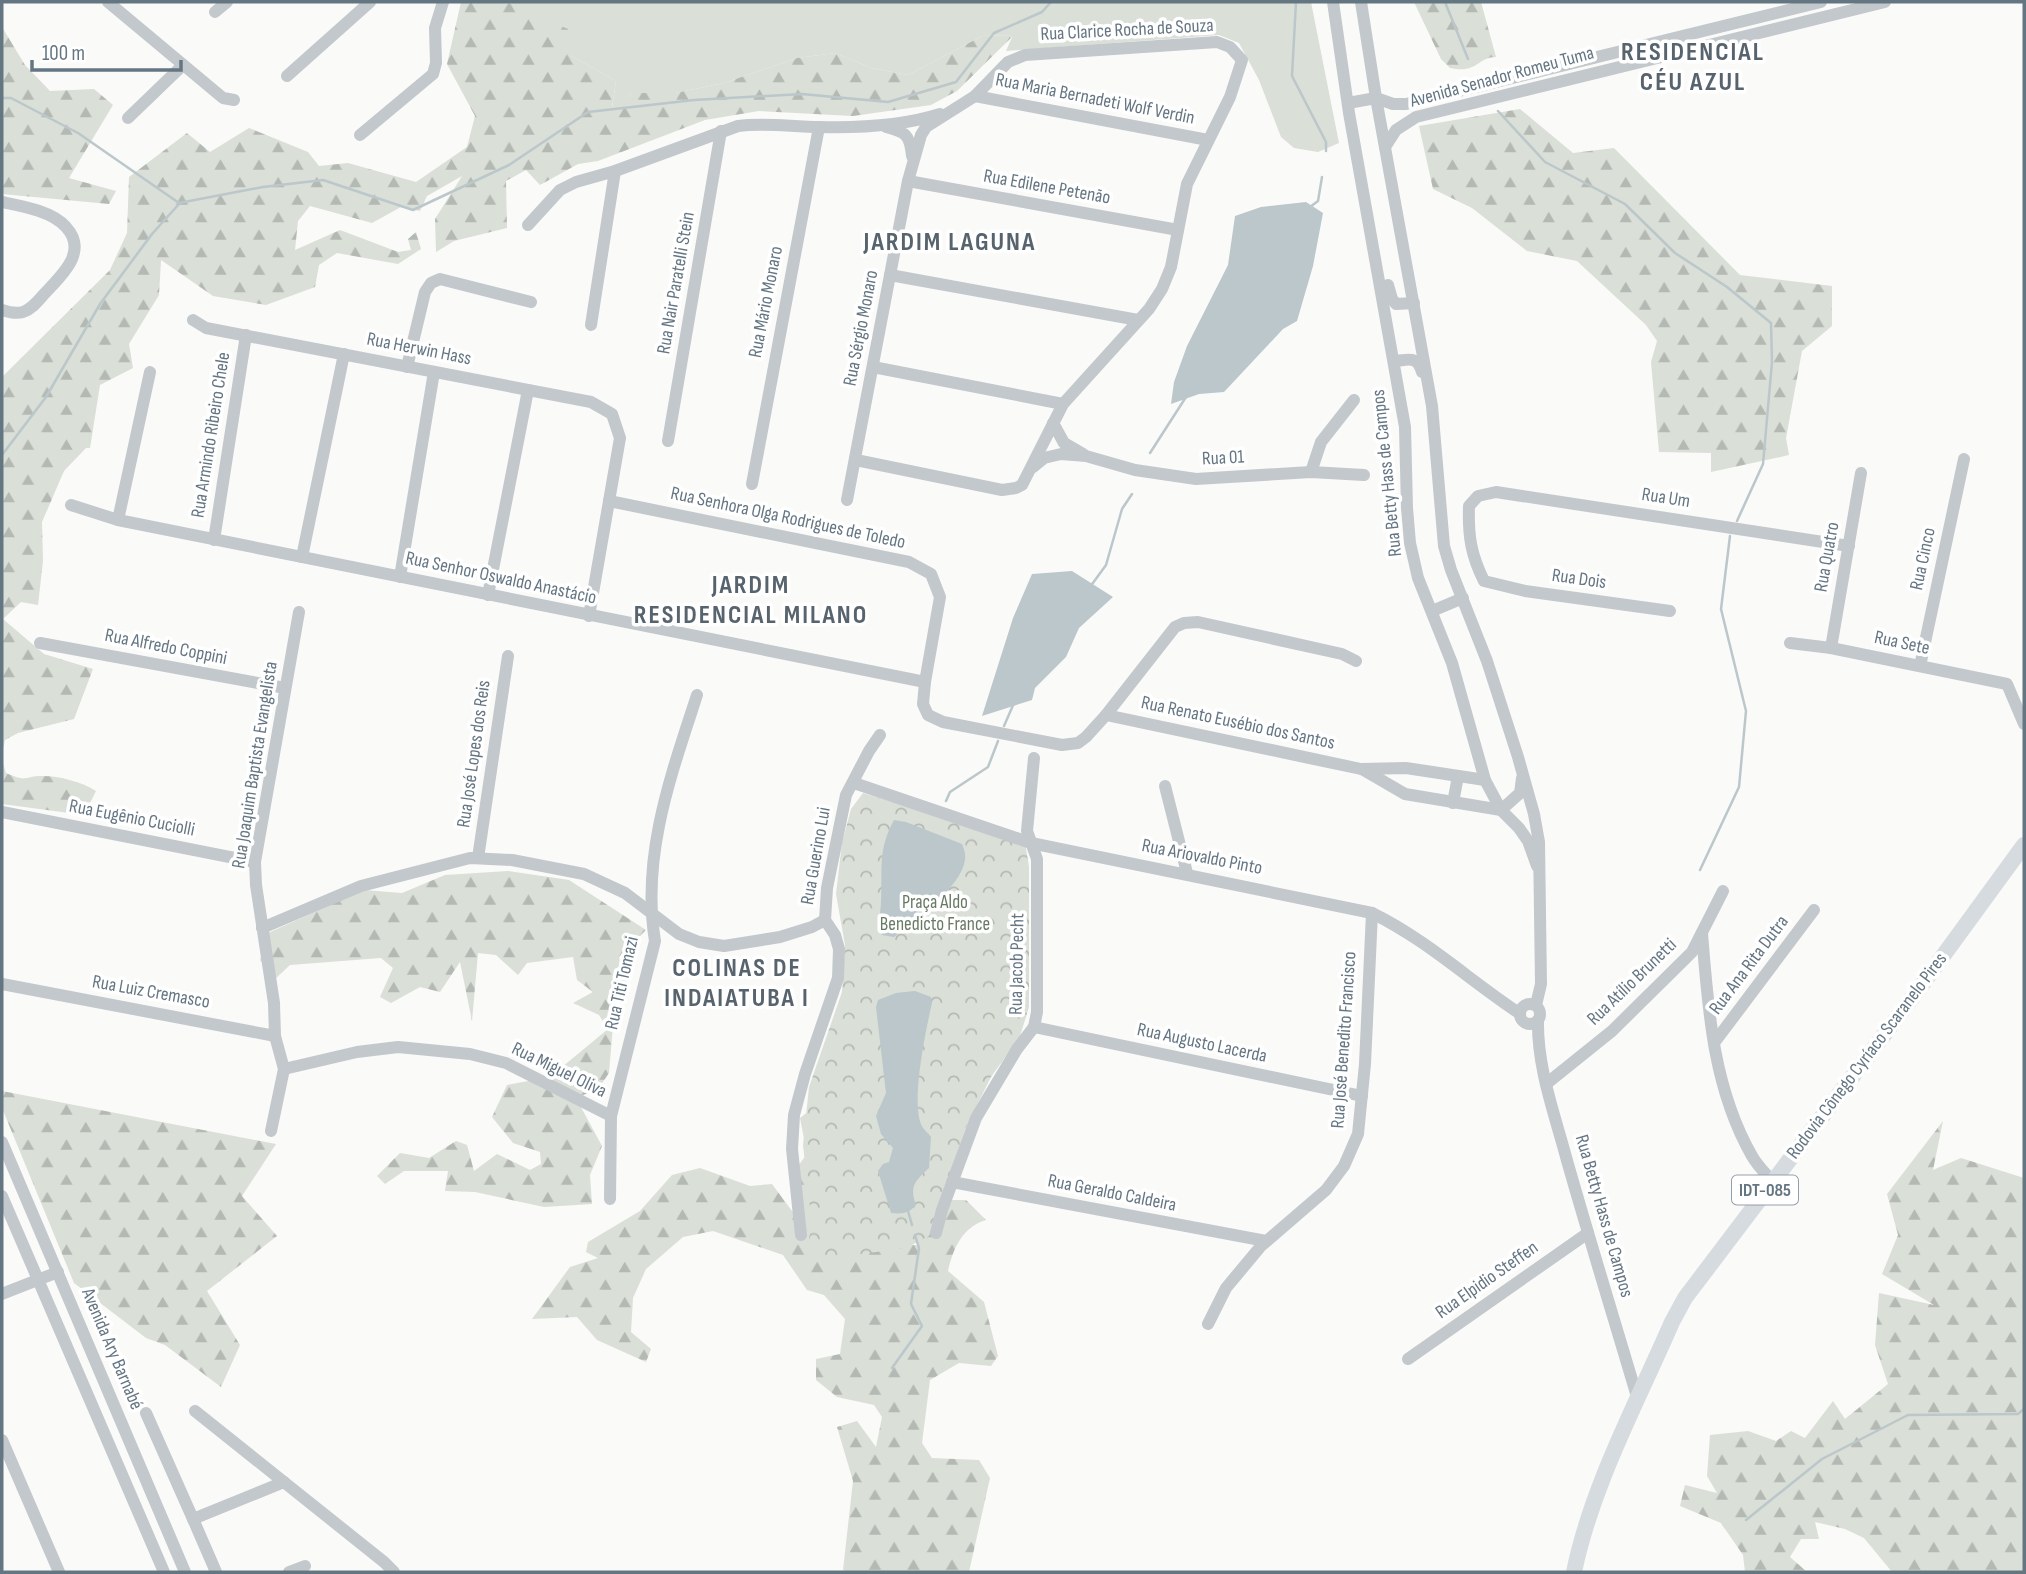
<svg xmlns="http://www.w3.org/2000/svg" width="2026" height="1574" viewBox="0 0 2026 1574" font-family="'Sofia Sans Condensed',sans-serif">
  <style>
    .grass { fill: #dadfd7 }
    .forest { fill: url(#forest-firs) }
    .park { fill: url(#park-crowns) }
    .water { fill: #bbc7cb }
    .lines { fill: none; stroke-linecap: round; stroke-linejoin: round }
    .stream { stroke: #bbc7cb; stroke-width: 2.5 }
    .minor { stroke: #c3c8cc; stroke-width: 12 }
    .major { stroke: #d6dbdf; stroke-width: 16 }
    .labels { text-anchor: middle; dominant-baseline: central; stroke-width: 7; stroke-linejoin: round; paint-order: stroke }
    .shield { fill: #fff; stroke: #939fa8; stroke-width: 2 }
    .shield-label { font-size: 18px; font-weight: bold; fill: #657683 }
    .street-label { font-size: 19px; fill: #657683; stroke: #fff }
    .park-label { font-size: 19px; fill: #687a64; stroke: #fff }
    .district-label { font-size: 26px; font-weight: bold; letter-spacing: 2px; fill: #57646e; stroke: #fff }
  </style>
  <defs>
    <pattern id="forest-firs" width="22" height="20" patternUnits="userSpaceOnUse" patternTransform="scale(1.75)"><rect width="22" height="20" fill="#dadfd7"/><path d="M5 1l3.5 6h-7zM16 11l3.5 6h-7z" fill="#b4b9b4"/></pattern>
    <pattern id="park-crowns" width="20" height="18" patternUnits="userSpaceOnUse" patternTransform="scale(1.75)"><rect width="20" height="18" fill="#dadfd7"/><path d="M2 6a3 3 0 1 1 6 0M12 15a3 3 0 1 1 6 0" fill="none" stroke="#b4b9b4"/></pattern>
  </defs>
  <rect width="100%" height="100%" fill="#fafaf8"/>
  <!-- grass -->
  <polygon class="grass" points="506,2 1311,2 1339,143 1318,152 1294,148 1281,137 1259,80 1239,43 1219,35 1006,51 1013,35 982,36 908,75 872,68 835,53 797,58 724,83 675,93 632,93 612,108 616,81 570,55"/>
  <!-- forest -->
  <g class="forest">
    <polygon points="461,2 506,2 568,29 570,55 616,81 612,107 632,93 675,93 724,83 797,58 835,53 872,68 908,75 982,36 1014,35 957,91 931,105 853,116 759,111 705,120 598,161 578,164 540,185 526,170 506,181 507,228 454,241 436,252 435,219 462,176 427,196 420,211 401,207 372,223 310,206 298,221 295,250 340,230 398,252 411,250 408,239 416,232 421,249 398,264 337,253 319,265 315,287 266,305 213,296 161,260 159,295 129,344 133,368 100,385 90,448 86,448 64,471 42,522 43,561 38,605 21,602 3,619 44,654 93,669 74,719 18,733 5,740 2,752 2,377 110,270 127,233 129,177 187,133 210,152 249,128 308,152 319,166 348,163 416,182 467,147 475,116 447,64"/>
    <path d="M1414 2H1481L1496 57C1477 57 1478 74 1450 68L1441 59Z"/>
    <polygon points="2,27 25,65 50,91 94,89 113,105 69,178 116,191 109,204 2,194"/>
    <polygon points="1520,109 1573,153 1614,148 1740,275 1832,286 1832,326 1802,351 1786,438 1789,455 1711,472 1711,453 1659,452 1651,362 1657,341 1646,325 1577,261 1527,251 1472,208 1433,189 1419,126"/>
    <path d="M2 760 6 773C29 783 22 776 43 776 59 776 82 782 96 791L84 815 2 804Z"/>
    <polygon points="508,871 569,880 646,930 619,957 628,987 615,1001 609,1073 598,1089 576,1098 602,1146 590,1175 592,1204 544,1207 475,1192 445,1191 448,1171 404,1171 385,1184 377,1176 400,1153 429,1158 456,1141 467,1145 474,1171 497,1154 530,1170 541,1164 540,1152 513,1143 492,1117 507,1085 550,1077 608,1029 599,1015 573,1003 593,992 577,980 573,957 527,963 518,975 496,955 478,953 472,1021 460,962 440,992 420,987 391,1003 380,997 393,968 381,958 290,965 275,979 260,960 268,933 364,890 402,893 445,875"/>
    <polygon points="2,1091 276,1144 242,1196 277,1236 207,1291 240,1345 221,1387 165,1345 146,1338 74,1283 2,1108"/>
    <path d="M814 1107 826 1244 917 1245 952 1124 945 1200H966L986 1220C962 1227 953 1249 948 1271L984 1302 998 1356 991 1366 959 1363 930 1380 922 1443 932 1458 979 1460 990 1478 969 1572H850L843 1570 853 1481 837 1427 857 1421 876 1447 882 1417 874 1405 837 1397 816 1380V1359L840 1354 845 1319 824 1295 807 1290 783 1255 713 1231 683 1237 646 1269 633 1298 631 1332 651 1349 646 1362 597 1340 577 1317 532 1319 570 1267 598 1258 586 1252 588 1242 640 1211 672 1175 700 1168 750 1186 772 1184 792 1211 804 1214 792 1174 807 1154 800 1118Z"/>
    <polygon points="1943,1121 1933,1170 1961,1158 2024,1178 2024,1572 1892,1572 1864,1538 1845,1529 1815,1522 1819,1539 1801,1539 1790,1557 1807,1572 1745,1572 1743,1555 1721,1523 1680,1506 1685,1485 1717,1493 1707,1476 1710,1435 1748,1431 1776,1441 1791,1431 1805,1438 1833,1401 1845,1419 1888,1384 1875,1345 1879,1293 1934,1305 1882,1274 1898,1235 1887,1194"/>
  </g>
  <!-- park -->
  <polygon class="park" points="863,793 1025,842 1029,867 1029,1007 1020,1036 991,1077 966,1127 929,1236 906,1248 815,1260 809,1238 812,1226 803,1145 809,1087 842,992 845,945 836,894 842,843 851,809"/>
  <!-- water -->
  <g class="water">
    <polygon points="1306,202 1323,213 1313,266 1297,321 1283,329 1224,392 1199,394 1171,404 1174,382 1187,346 1228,265 1235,216 1261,207"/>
    <polygon points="1072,571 1113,597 1079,628 1066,657 1035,688 1032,700 982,716 1013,618 1032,574"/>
    <path d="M894 820 906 822 962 844C964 849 966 854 965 860 961 888 915 918 894 937L882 935C876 925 881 913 881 902 883 870 877 851 894 820Z"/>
    <path d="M915 991 931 997 932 1003C926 1029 911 1100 921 1124 922 1128 928 1133 931 1137L929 1168C915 1181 909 1186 916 1205 908 1214 902 1214 891 1213L878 1171 883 1164 889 1162 893 1148 881 1134 876 1116 886 1093 876 1007 878 1000 896 993Z"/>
  </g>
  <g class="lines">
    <!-- stream -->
    <g class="stream">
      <polyline points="1296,2 1292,76 1326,142 1326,151"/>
      <polyline points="1445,2 1468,59"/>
      <polyline points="2,98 11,98 78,133 179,203 263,187 323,180 413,210 509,165 588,112 694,100 802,94 888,102 956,82 994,33 1042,12 1051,2"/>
      <polyline points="1498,111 1545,162 1625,204 1675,253 1727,287 1771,323 1772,362 1763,464 1737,521"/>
      <polyline points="1310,207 1318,201 1322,177"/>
      <polyline points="1150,453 1186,397"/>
      <polyline points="2,455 46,397 100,304 152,234 179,204"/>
      <polyline points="1090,587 1106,565 1122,509 1132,494"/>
      <polyline points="1004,726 1014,703"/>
      <polyline points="946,801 950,792 988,767 998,741"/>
      <polyline points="1700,870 1739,787 1746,711 1721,609 1730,536"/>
      <polyline points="908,1211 912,1225"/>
      <polyline points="892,1368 922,1326 911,1304 919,1248 915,1235"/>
      <polyline points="1746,1520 1822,1459 1908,1415 2018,1414 2024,1409"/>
    </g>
    <!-- minor -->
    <g class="minor">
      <polyline points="108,2 223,98 234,100"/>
      <polyline points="1333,2 1349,113 1405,427 1407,508 1410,543 1418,578 1452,663 1485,780 1501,810 1519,828 1528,841 1537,866"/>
      <polyline points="1361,2 1376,98 1432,406 1444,546 1451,570 1487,661 1518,757 1534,814 1539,842 1541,984 1536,1005"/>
      <polyline points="215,12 227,2"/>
      <polyline points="287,76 370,2"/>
      <polyline points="975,96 1208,140"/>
      <polyline points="1348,103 1376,98 1393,104 1406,104 1821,2"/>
      <polyline points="128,118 183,65"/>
      <path d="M886 127C906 132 910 135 912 156"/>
      <polyline points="360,135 433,74 436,63 435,28 443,2"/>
      <polyline points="1385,147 1396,130 1416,117 1885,2"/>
      <polyline points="908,181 1178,230"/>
      <path d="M2 202C22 206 52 211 66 227 88 251 63 274 47 291 40 298 33 309 23 312 16 314 8 312 2 310"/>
      <path d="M528 225 560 190 576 182 615 171 738 126C765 122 792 127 820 127 860 128 902 126 940 114"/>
      <polyline points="890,275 1138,320"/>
      <polyline points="1388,285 1392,299 1396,304 1414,303"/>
      <polyline points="193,320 206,328 591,402 612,414 620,438 589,616"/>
      <polyline points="591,325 615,171"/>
      <path d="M1394 361C1409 360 1417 355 1422 372"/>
      <polyline points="407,367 425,292 431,283 440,279 531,302"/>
      <polyline points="873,367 1063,404"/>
      <polyline points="1053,423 1064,443 1083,454"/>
      <polyline points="668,441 721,131"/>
      <polyline points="1033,467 1044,458 1061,454 1086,456 1135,470 1196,479 1311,472 1364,475"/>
      <polyline points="1311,472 1321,442 1354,400"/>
      <polyline points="752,484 819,127"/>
      <polyline points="847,500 908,181 921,135 926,127 975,96 1008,62 1025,55 1217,42 1230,47 1242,60 1230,97 1187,184 1171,267 1162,289 1149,309 1063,404 1022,485 1016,488 1002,490 856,460"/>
      <polyline points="609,501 909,562 931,574 940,597 925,682 923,704 928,715 943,722 1062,745 1078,743 1086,737 1106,715 1175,627 1184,623 1198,622 1342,654 1356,661"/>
      <polyline points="71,505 118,520 925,682"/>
      <polyline points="118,520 150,372"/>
      <polyline points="214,540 246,335"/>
      <polyline points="302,557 344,354"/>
      <polyline points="400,577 434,372"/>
      <polyline points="488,595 528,390"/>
      <polyline points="1432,611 1463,598"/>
      <path d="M1670 611 1525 591 1484 581C1471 555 1468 536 1469 506L1478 496 1496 492 1849 546"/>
      <polyline points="40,643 285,688"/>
      <polyline points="1790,643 1831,648 2007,684 2024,724"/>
      <polyline points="1831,648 1861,473"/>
      <polyline points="1920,666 1964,459"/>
      <polyline points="1106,715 1361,769 1406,768 1485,780"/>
      <polyline points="1362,769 1405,794 1501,810 1520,793 1522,778"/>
      <path d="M854 783 1031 843 1372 913C1427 940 1469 980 1519 1013"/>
      <polyline points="1165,786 1187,873"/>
      <polyline points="1453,803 1458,776"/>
      <polyline points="2,812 255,862"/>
      <polyline points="478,858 508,656"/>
      <polyline points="262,928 361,886 470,858 512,860 584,874 625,893 679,934 699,942 724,946 780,937 812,927 825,920"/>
      <path d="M1702 933C1708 1009 1713 1088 1752 1156 1757 1165 1765 1173 1772 1181"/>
      <polyline points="2,984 275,1036"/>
      <circle cx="1530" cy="1014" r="10"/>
      <path d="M1538 1020C1537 1067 1554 1112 1566 1157 1589 1238 1614 1319 1638 1400"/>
      <polyline points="1034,1027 1362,1096"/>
      <polyline points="1714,1043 1814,910"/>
      <polyline points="284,1069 357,1052 398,1047 470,1054 506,1063 611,1116"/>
      <polyline points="1546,1084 1612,1031 1692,952 1723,891"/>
      <polyline points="271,1131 284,1069 275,1036 274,1003 256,885 255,862 299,612"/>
      <polyline points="2,1142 185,1572"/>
      <polyline points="952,1182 1266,1241"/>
      <polyline points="2,1196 164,1572"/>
      <path d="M610 1199 611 1116 655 941C641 856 671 775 697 695"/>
      <polyline points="936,1233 942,1210 976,1118 1017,1049 1034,1027 1037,1012 1037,859 1027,831 1034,758"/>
      <polyline points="801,1235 792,1149 794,1115 805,1074 838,978 839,949 835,935 825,920 827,888 846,795 869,751 880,735"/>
      <polyline points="2,1294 58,1272"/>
      <polyline points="1208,1324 1226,1288 1261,1246 1326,1190 1344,1166 1358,1134 1365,1064 1372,913"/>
      <polyline points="1408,1359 1588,1233"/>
      <polyline points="195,1411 384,1562 394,1572"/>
      <polyline points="146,1413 193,1519"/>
      <polyline points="2,1440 59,1572"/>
      <polyline points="216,1572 193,1519 284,1482"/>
      <polyline points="289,1572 305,1566"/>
    </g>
    <!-- major -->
    <path class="major" d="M1574 1572C1592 1485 1637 1403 1672 1322L1685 1298 1924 982 2024 845"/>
  </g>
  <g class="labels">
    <!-- shield labels -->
    <rect class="shield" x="1732" y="1175.5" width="66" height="29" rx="5"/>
    <g class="shield-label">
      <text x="1765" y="1190">IDT-085</text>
    </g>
    <!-- street labels -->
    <g class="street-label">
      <text transform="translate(1127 30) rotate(-3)">Rua Clarice Rocha de Souza</text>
      <text transform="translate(1502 77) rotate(-15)">Avenida Senador Romeu Tuma</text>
      <text transform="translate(1095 99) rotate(11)">Rua Maria Bernadeti Wolf Verdin</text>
      <text transform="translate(1047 187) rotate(10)">Rua Edilene Petenão</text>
      <text transform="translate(676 283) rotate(-80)">Rua Nair Paratelli Stein</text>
      <text transform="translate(766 302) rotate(-79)">Rua Mário Monaro</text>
      <text transform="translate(861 328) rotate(-79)">Rua Sérgio Monaro</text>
      <text transform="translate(419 349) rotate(11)">Rua Herwin Hass</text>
      <text transform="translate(211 435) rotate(-81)">Rua Armindo Ribeiro Chele</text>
      <text transform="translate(1223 458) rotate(-3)">Rua 01</text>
      <text transform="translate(1387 473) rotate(-96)">Rua Betty Hass de Campos</text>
      <text transform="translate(1666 498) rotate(9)">Rua Um</text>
      <text transform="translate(788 518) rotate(12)">Rua Senhora Olga Rodrigues de Toledo</text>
      <text transform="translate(1827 557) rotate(-80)">Rua Quatro</text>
      <text transform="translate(1923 559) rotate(-78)">Rua Cinco</text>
      <text transform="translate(501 578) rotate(12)">Rua Senhor Oswaldo Anastácio</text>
      <text transform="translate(1579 579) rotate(8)">Rua Dois</text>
      <text transform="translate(1902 643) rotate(12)">Rua Sete</text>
      <text transform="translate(166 647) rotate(11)">Rua Alfredo Coppini</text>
      <text transform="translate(1238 723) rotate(12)">Rua Renato Eusébio dos Santos</text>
      <text transform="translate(474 754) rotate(-82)">Rua José Lopes dos Reis</text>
      <text transform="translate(255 765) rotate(-81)">Rua Joaquim Baptista Evangelista</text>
      <text transform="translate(132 818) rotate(11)">Rua Eugênio Cuciolli</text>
      <text transform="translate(816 856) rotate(-80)">Rua Guerino Lui</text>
      <text transform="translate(1202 857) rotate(11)">Rua Ariovaldo Pinto</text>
      <text transform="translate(1017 964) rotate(-89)">Rua Jacob Pecht</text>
      <text transform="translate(1749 965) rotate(-53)">Rua Ana Rita Dutra</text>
      <text transform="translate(1632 982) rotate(-44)">Rua Atílio Brunetti</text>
      <text transform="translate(622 983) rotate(-77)">Rua Titi Tomazi</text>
      <text transform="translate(151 992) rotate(10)">Rua Luiz Cremasco</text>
      <text transform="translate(1344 1040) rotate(-86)">Rua José Benedito Francisco</text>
      <text transform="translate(1202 1043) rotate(12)">Rua Augusto Lacerda</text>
      <text transform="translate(1867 1056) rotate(-53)">Rodovia Cônego Cyríaco Scaranelo Pires</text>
      <text transform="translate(559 1070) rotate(26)">Rua Miguel Oliva</text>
      <text transform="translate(1112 1193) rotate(11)">Rua Geraldo Caldeira</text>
      <text transform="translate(1604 1216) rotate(74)">Rua Betty Hass de Campos</text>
      <text transform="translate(1487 1280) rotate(-35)">Rua Elpidio Steffen</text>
      <text transform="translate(112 1349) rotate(67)">Avenida Ary Barnabé</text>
    </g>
    <!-- park labels -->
    <g class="park-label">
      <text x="935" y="902">Praça Aldo<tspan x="935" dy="22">Benedicto France</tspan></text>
    </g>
    <!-- district labels -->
    <g class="district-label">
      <text x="1693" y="52">RESIDENCIAL<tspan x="1693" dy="30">CÉU AZUL</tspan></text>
      <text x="950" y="242">JARDIM LAGUNA</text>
      <text x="751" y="585">JARDIM<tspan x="751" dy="30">RESIDENCIAL MILANO</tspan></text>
      <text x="737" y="968">COLINAS DE<tspan x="737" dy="30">INDAIATUBA I</tspan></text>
    </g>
  </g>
  <!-- border -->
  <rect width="2026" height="1574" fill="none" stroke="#657683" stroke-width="7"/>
  <!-- scale -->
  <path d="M32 60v10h149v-10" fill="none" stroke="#657683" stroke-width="3.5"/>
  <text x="42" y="60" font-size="21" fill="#657683" stroke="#ffffff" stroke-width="5" paint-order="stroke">100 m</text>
</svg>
